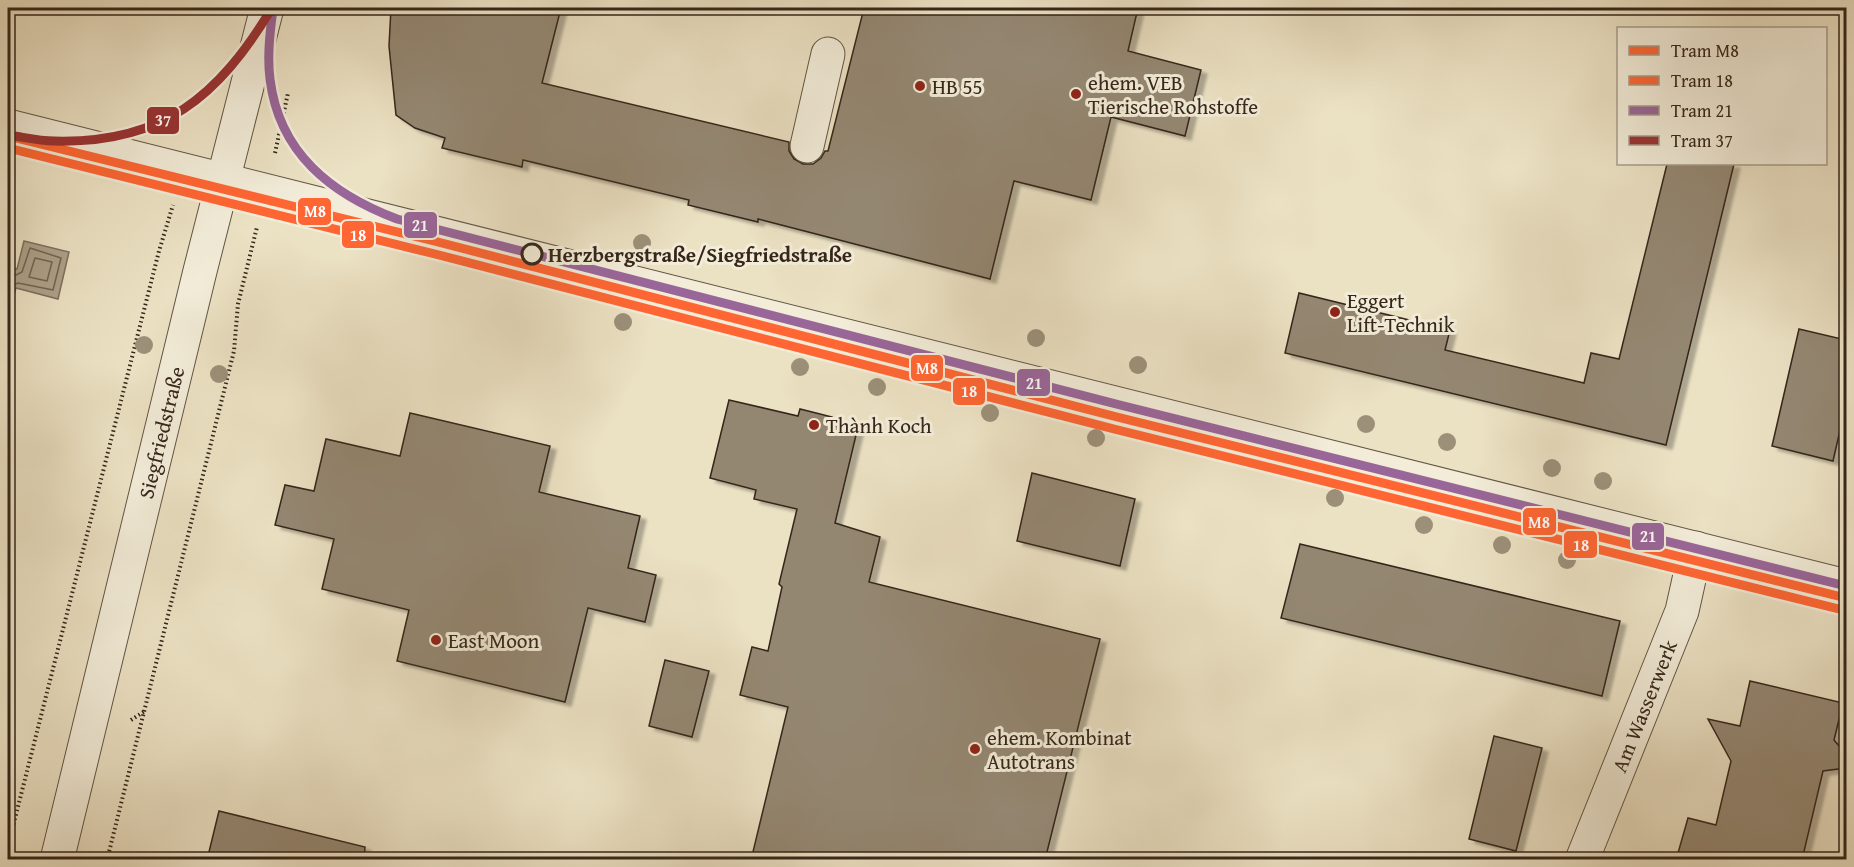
<svg xmlns="http://www.w3.org/2000/svg" width="1854" height="867" viewBox="0 0 1854 867" font-family="'Gentium Book Plus',serif">
  <style>
    .water { fill: #ada18a; stroke: #7d705d; stroke-width: 1.5 }
    .lines { fill: none; stroke-linecap: round; stroke-linejoin: round }
    .shore { stroke: #716452; stroke-width: 1.5 }
    .building { fill: #948772; stroke: #35261a; stroke-width: 1.5; filter: url(#shadow) }
    .minor-casing { stroke: #625544; stroke-width: 35 }
    .path { stroke: #35261a; stroke-width: 4; stroke-dasharray: 1.5 3; stroke-linecap: butt }
    .minor { stroke: #f2ecd8; stroke-width: 33 }
    .tram-1-casing { stroke: #f2ecd8; stroke-width: 14 }
    .tram-2-casing { stroke: #f2ecd8; stroke-width: 14 }
    .tram-3-casing { stroke: #f2ecd8; stroke-width: 14 }
    .tram-4-casing { stroke: #f2ecd8; stroke-width: 14 }
    .tram-1 { stroke: #f63; stroke-width: 9 }
    .tram-2 { stroke: #f63; stroke-width: 9 }
    .tram-3 { stroke: #969; stroke-width: 9 }
    .tram-4 { stroke: #933; stroke-width: 9 }
    .tree { fill: #9c9079 }
    .poi-dot { fill: #8f2418; stroke: #f2ecd8; stroke-width: 2 }
    .stop-dot { fill: #f2ecd8; stroke: #35261a; stroke-width: 3 }
    .labels { text-anchor: middle; dominant-baseline: central; stroke-width: 6; stroke-linejoin: round; paint-order: stroke }
    .poi-label { font-size: 21px; fill: #35261a; stroke: #f2ecd8; text-anchor: start }
    .stop-label { font-size: 21px; font-weight: bold; fill: #35261a; stroke: #f2ecd8; text-anchor: start }
    .street-label { font-size: 21px; fill: #35261a; stroke: #f2ecd8 }
    .line-badge { stroke: #f2ecd8; stroke-width: 2 }
    .badge-label { font-size: 16px; text-anchor: middle; font-weight: bold; fill: #fff }
  </style>
  <defs>
    <filter id="shadow"><feDropShadow dx="6" dy="4" stdDeviation="1.5" flood-color="#0004"/></filter>
  </defs>
  <rect width="100%" height="100%" fill="#ebe1c3"/>
  <filter id="stains"><feTurbulence type="fractalNoise" baseFrequency=".00333" numOctaves="4"/><feColorMatrix values="0 0 0 0 .2 0 0 0 0 .09 0 0 0 0 .02 0 0 0 .5 -.17"/></filter>
  <radialGradient id="worn" r=".72"><stop offset=".6" stop-color="#630" stop-opacity="0"/><stop offset="1" stop-color="#630" stop-opacity=".3"/></radialGradient>
  <!-- water -->
  <polygon class="water" points="24,241 69,252 58,299 16,288 14,295 8,293 8,267 17,269"/>
  <g class="lines">
    <!-- shore -->
    <g class="shore">
      <polygon points="35,258 52,262 47,281 29,277"/>
      <polyline points="8,273 16,275 22,272 30,248 61,258 53,290 18,283 8,288"/>
    </g>
  </g>
  <!-- building -->
  <g class="building">
    <polygon points="391,8 561,8 542,83 789,142 789,151 794,159 803,164 813,164 821,158 825,151 828,151 864,8 1138,8 1128,51 1201,70 1185,136 1111,117 1091,200 1014,181 990,279 758,219 758,222 688,205 689,200 523,160 522,167 442,148 445,138 415,128 396,115 389,46"/>
    <polygon points="1667,164 1734,164 1666,445 1285,353 1299,293 1450,330 1445,350 1584,383 1591,353 1619,359"/>
    <polygon points="1799,329 1846,340 1846,404 1833,461 1772,446"/>
    <polygon points="729,400 798,416 800,409 832,417 830,425 857,431 835,523 880,537 869,582 1100,639 1045,860 751,860 788,707 740,695 752,647 768,651 782,587 779,584 797,509 754,499 756,490 710,478"/>
    <polygon points="410,413 550,446 539,492 640,516 628,568 656,575 645,622 588,608 565,702 397,661 409,610 322,589 334,539 275,525 285,485 314,491 326,439 400,456"/>
    <polygon points="1032,473 1135,499 1120,566 1017,541"/>
    <polygon points="1300,544 1620,621 1602,696 1281,618"/>
    <polygon points="665,660 709,671 692,737 649,726"/>
    <polygon points="1750,681 1843,703 1834,740 1846,754 1846,768 1823,771 1802,860 1676,860 1688,818 1716,825 1731,761 1708,719 1740,726"/>
    <polygon points="1494,736 1542,748 1516,851 1469,839"/>
    <polygon points="219,811 365,847 364,860 207,860"/>
  </g>
  <g class="lines">
    <!-- minor casing -->
    <g class="minor-casing">
      <g id="minor">
        <polyline points="8,126 1846,586"/>
        <polyline points="807,146 828,54"/>
        <path id="s1" d="M57 860 200 271 267 8"/>
        <path id="s2" d="M1582 860 1682 611 1696 548"/>
      </g>
    </g>
    <!-- path -->
    <g class="path">
      <polyline points="275,153 288,93"/>
      <polyline points="131,720 145,711"/>
      <polyline points="8,846 159,251 173,205"/>
      <polyline points="107,860 234,351 238,304 257,227"/>
    </g>
    <!-- minor -->
    <use href="#minor" class="minor"/>
    <!-- tram-1 casing -->
    <g class="tram-1-casing">
      <polyline id="tram-1" points="8,136 438,242 1117,417 1846,598"/>
    </g>
    <!-- tram-2 casing -->
    <g class="tram-2-casing">
      <polyline id="tram-2" points="8,148 435,254 1114,429 1843,610"/>
    </g>
    <!-- tram-3 casing -->
    <g class="tram-3-casing">
      <path id="tram-3" d="M273 9C270 32 267 56 270 79 279 153 331 194 397 219L1120 405 1846 586"/>
    </g>
    <!-- tram-4 casing -->
    <g class="tram-4-casing">
      <path id="tram-4" d="M8 135C23 137 39 141 54 141 163 144 218 97 272 8"/>
    </g>
    <!-- tram-1 -->
    <use href="#tram-1" class="tram-1"/>
    <!-- tram-2 -->
    <use href="#tram-2" class="tram-2"/>
    <!-- tram-3 -->
    <use href="#tram-3" class="tram-3"/>
    <!-- tram-4 -->
    <use href="#tram-4" class="tram-4"/>
  </g>
  <!-- trees -->
  <g class="tree">
    <circle cx="642" cy="243" r="9"/>
    <circle cx="623" cy="322" r="9"/>
    <circle cx="1036" cy="338" r="9"/>
    <circle cx="144" cy="345" r="9"/>
    <circle cx="1138" cy="365" r="9"/>
    <circle cx="800" cy="367" r="9"/>
    <circle cx="219" cy="374" r="9"/>
    <circle cx="877" cy="387" r="9"/>
    <circle cx="990" cy="413" r="9"/>
    <circle cx="1366" cy="424" r="9"/>
    <circle cx="1096" cy="438" r="9"/>
    <circle cx="1447" cy="442" r="9"/>
    <circle cx="1552" cy="468" r="9"/>
    <circle cx="1603" cy="481" r="9"/>
    <circle cx="1335" cy="498" r="9"/>
    <circle cx="1424" cy="525" r="9"/>
    <circle cx="1502" cy="545" r="9"/>
    <circle cx="1567" cy="560" r="9"/>
  </g>
  <!-- markers -->
  <g class="poi-dot">
    <circle cx="920" cy="86" r="6"/>
    <circle cx="1076" cy="94" r="6"/>
    <circle cx="1335" cy="312" r="6"/>
    <circle cx="814" cy="425" r="6"/>
    <circle cx="436" cy="640" r="6"/>
    <circle cx="975" cy="749" r="6"/>
  </g>
  <circle class="stop-dot" cx="532" cy="254" r="10"/>
  <g class="labels">
    <!-- poi labels -->
    <g class="poi-label">
      <text x="1088" y="82">ehem. VEB<tspan x="1088" dy="24">Tierische Rohstoffe</tspan></text>
      <text x="932" y="86">HB 55</text>
      <text x="1347" y="300">Eggert<tspan x="1347" dy="24">Lift-Technik</tspan></text>
      <text x="826" y="425">Thành Koch</text>
      <text x="448" y="640">East Moon</text>
      <text x="987" y="737">ehem. Kombinat<tspan x="987" dy="24">Autotrans</tspan></text>
    </g>
    <!-- stop labels -->
    <g class="stop-label">
      <text x="548" y="254">Herzbergstraße/Siegfriedstraße</text>
    </g>
    <!-- street labels -->
    <g class="street-label">
      <text stroke="none"><textPath href="#s1" startOffset="440">Siegfriedstraße</textPath></text>
      <text stroke="none"><textPath href="#s2" startOffset="166">Am Wasserwerk</textPath></text>
    </g>
  </g>
  <g class="line-badge">
    <rect x="146" y="106" width="34" height="29" rx="6" fill="#933"/>
    <rect x="297" y="197" width="35" height="29" rx="6" fill="#f63"/>
    <rect x="403" y="211" width="35" height="28" rx="6" fill="#969"/>
    <rect x="341" y="220" width="34" height="29" rx="6" fill="#f63"/>
    <rect x="910" y="354" width="34" height="28" rx="6" fill="#f63"/>
    <rect x="1016" y="368" width="35" height="29" rx="6" fill="#969"/>
    <rect x="952" y="377" width="34" height="29" rx="6" fill="#f63"/>
    <rect x="1522" y="507" width="35" height="29" rx="6" fill="#f63"/>
    <rect x="1631" y="522" width="34" height="29" rx="6" fill="#969"/>
    <rect x="1563" y="530" width="35" height="29" rx="6" fill="#f63"/>
  </g>
  <g class="badge-label">
    <text x="163" y="126">37</text>
    <text x="315" y="217">M8</text>
    <text x="420" y="231">21</text>
    <text x="358" y="241">18</text>
    <text x="927" y="374">M8</text>
    <text x="1034" y="389">21</text>
    <text x="969" y="397">18</text>
    <text x="1539" y="528">M8</text>
    <text x="1648" y="542">21</text>
    <text x="1581" y="551">18</text>
  </g>
  <!-- margin -->
  <rect width="1854" height="867" fill="none" stroke="#ebe1c3" stroke-width="30"/>
  <rect x="9" y="9" width="1836" height="849" fill="none" stroke="#35261a" stroke-width="3"/>
  <rect x="15" y="15" width="1824" height="837" fill="none" stroke="#35261a" stroke-width="1.5"/>
  <!-- legend -->
  <rect x="1617" y="27" width="210" height="138" fill="#f2ecd8" stroke="#a69d8c" stroke-width="1.5"/>
  <rect x="1629" y="46" width="30" height="9" fill="#ff6633" stroke="#a69d8c" stroke-width="1.5"/>
  <text x="1671" y="57" font-size="18" fill="#35261a">Tram M8</text>
  <rect x="1629" y="76" width="30" height="9" fill="#ff6633" stroke="#a69d8c" stroke-width="1.5"/>
  <text x="1671" y="87" font-size="18" fill="#35261a">Tram 18</text>
  <rect x="1629" y="106" width="30" height="9" fill="#996699" stroke="#a69d8c" stroke-width="1.5"/>
  <text x="1671" y="117" font-size="18" fill="#35261a">Tram 21</text>
  <rect x="1629" y="136" width="30" height="9" fill="#993333" stroke="#a69d8c" stroke-width="1.5"/>
  <text x="1671" y="147" font-size="18" fill="#35261a">Tram 37</text>
  <rect width="100%" height="100%" filter="url(#stains)"/>
  <rect width="100%" height="100%" fill="url(#worn)"/>
</svg>
